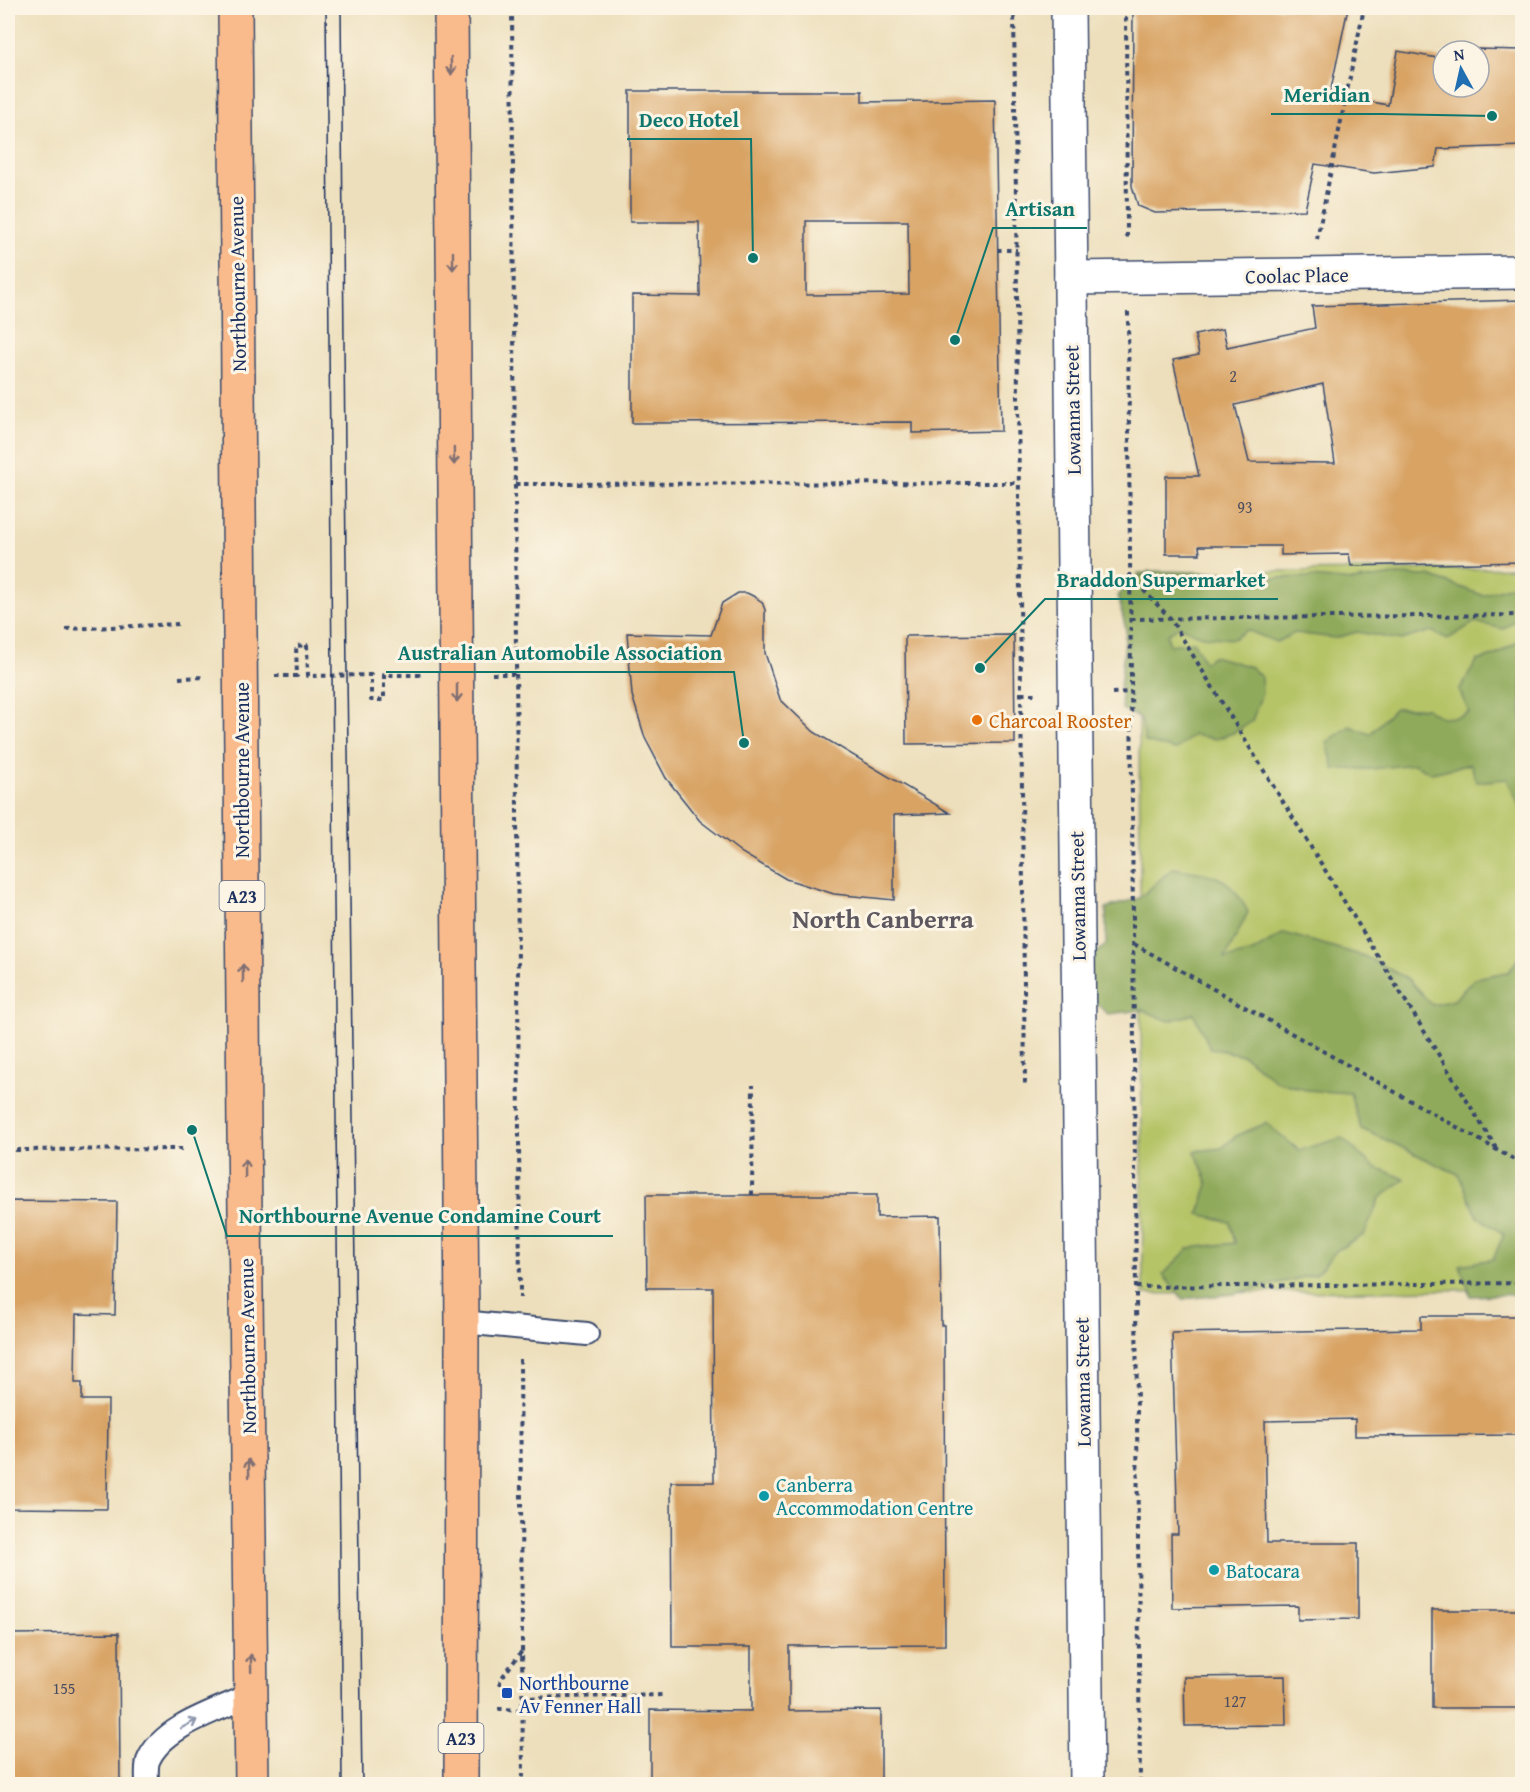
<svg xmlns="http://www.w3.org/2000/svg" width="1530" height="1792" viewBox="0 0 1530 1792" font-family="'Gentium Book Plus',serif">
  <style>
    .green { fill: #b6c467; stroke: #687a62; stroke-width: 1.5 }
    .forest { fill: #90aa5c; stroke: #566c5d; stroke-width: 1.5 }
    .building { fill: #d8a364; fill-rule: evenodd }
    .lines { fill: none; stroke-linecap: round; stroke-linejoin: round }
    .service-casing { stroke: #3a496c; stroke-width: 26 }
    .minor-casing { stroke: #3a496c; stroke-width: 36 }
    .trunk-casing { stroke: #3a496c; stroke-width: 36 }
    .path { stroke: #3a496c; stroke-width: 4; stroke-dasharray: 4.5 4.5; stroke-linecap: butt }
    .service { stroke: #fff; stroke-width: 22 }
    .minor { stroke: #fff; stroke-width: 33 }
    .trunk { stroke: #fabb8c; stroke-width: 33 }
    .tram { stroke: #1b2f5e; stroke-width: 1.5 }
    .oneway { stroke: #7f6e73 }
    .oneway2 { stroke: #8d97ae }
    .food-dot { fill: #e8710a; stroke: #fcf5e5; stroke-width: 2 }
    .culture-dot { fill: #0f9aa8; stroke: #fcf5e5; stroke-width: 2 }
    .transit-dot { fill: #1a4fb4; stroke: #fcf5e5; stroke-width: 2 }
    .labels { text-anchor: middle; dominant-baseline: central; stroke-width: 6; stroke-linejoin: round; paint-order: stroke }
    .number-label { font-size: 16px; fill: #4a4c60 }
    .shield { fill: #fcf5e5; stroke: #5e6a86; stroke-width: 1.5 }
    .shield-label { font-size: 18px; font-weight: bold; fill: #1b2f5e }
    .street-label { font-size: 20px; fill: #1b2f5e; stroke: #fcf5e5 }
    .food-label { font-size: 20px; fill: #c56008; stroke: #fcf5e5; text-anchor: start }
    .culture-label { font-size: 20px; fill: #0d838f; stroke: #fcf5e5; text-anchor: start }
    .transit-label { font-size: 20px; fill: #164399; stroke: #fcf5e5; text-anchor: start }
    .district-label { font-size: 26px; font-weight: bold; fill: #5d5860; stroke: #fcf5e5 }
    .leader { fill: none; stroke: #0f766e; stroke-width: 2 }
    .callout-dot { fill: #0f766e; stroke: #fcf5e5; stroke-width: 2 }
    .callout-label { font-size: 21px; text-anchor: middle; font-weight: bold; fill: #0f766e; stroke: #fcf5e5; stroke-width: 6; stroke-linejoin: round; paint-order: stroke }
  </style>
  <rect width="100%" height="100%" fill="#fcf5e5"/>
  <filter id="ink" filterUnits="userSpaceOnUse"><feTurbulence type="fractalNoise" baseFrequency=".0167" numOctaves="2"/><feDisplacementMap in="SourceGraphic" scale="12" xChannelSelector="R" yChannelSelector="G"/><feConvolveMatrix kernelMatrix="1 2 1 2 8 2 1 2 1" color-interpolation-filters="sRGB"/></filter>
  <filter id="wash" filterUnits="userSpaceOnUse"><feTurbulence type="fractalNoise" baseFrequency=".008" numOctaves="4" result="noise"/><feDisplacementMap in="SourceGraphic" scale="24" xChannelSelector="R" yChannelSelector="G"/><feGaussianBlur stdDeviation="1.35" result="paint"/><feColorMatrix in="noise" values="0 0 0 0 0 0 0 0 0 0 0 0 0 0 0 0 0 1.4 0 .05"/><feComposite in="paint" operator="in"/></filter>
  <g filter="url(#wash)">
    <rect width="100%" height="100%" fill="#eddfbc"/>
    <!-- green -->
    <polygon class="green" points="1522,568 1522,1289 1143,1294 1138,573"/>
    <!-- forest -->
    <g class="forest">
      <polygon points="1149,571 1201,572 1274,578 1311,577 1353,581 1395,575 1429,576 1482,595 1521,583 1522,613 1517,619 1503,629 1475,622 1448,639 1431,631 1401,640 1357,632 1335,638 1295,633 1276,642 1247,630 1233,639 1202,636 1179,626 1167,635 1170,645 1194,642 1204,662 1213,656 1251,667 1261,677 1262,693 1252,721 1233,733 1216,739 1194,735 1175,750 1145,742 1141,719 1122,709 1120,687 1126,630 1118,596 1133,580"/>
      <path d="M1522 639V811L1507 779 1476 782 1471 764 1432 773 1414 764 1371 769H1334L1327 742 1350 726 1370 734 1395 708H1427C1439 720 1455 720 1469 712L1459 690 1477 661 1494 656Z"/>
      <path d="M1173 868C1216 876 1226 871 1248 912L1225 959 1253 952 1284 933 1364 956 1408 979 1432 1005 1454 1000 1475 978 1508 972 1522 954V1294L1471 1296 1460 1265 1493 1259 1504 1234 1478 1217 1458 1174C1425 1160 1394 1142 1361 1129L1350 1093 1306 1090 1276 1081 1243 1055 1210 1048 1194 1014 1169 1021 1143 1010 1108 1014 1085 994 1089 958 1106 945V908L1139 898Z"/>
      <polygon points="1266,1123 1299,1150 1342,1138 1373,1166 1405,1179 1380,1198 1364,1235 1337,1250 1316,1274 1234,1294 1183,1299 1163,1275 1189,1248 1235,1243 1230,1222 1199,1214 1208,1184 1195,1151 1222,1148 1236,1136"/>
    </g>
    <g id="blocks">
      <!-- building -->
      <g class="building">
        <polygon points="1133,8 1348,8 1330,94 1388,105 1398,51 1443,59 1443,87 1479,87 1479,51 1476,51 1477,49 1522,50 1522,146 1438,149 1435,167 1374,173 1315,164 1305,210 1155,213 1138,206 1132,186"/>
        <path d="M630 91H862V102L995 100 1001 431 912 433V422L632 423V295L700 296 699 222H630ZM806 221H908L909 294 806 295Z"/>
        <path d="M1522 300V562L1351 566 1349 554 1281 555V546H1199L1200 554H1166V476H1199L1173 360 1199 355 1195 335 1223 329 1227 347 1315 328 1312 306ZM1323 384 1335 463 1249 462 1235 405Z"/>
        <polygon points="738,593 747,593 755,597 762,602 765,610 765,653 780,699 814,732 950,813 894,815 894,900 834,894 786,879 742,853 700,821 666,778 645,738 632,695 627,633 711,635 722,603"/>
        <polygon points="1014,635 1015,743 906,744 905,636"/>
        <polygon points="646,1195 877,1195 877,1217 940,1216 941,1325 944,1325 945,1645 789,1646 789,1711 881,1710 881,1785 650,1785 650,1710 751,1711 751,1647 672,1647 671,1482 714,1482 713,1288 647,1288"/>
        <polygon points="8,1201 117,1202 115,1315 76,1314 75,1383 82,1383 82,1400 108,1400 107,1509 8,1508"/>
        <polygon points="1421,1316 1522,1316 1522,1435 1355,1436 1355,1419 1265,1421 1267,1543 1358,1543 1358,1619 1298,1620 1298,1606 1172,1608 1171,1534 1178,1534 1172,1333 1421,1329"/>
        <rect x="1432" y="1610" width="90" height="98"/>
        <polygon points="119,1633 120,1785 8,1785 8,1634"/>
        <polygon points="1285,1676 1286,1725 1185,1726 1184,1677"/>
      </g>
    </g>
  </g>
  <g filter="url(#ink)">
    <use href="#blocks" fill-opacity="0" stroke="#3a496c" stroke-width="1.5"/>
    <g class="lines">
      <!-- service casing -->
      <g class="service-casing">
        <g id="service">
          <polyline points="462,1322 587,1334"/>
          <path d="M147 1784C147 1778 146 1768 148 1761 162 1726 219 1710 251 1695"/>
        </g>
      </g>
      <!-- minor casing -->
      <g class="minor-casing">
        <g id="minor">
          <polyline points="1068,8 1087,1784"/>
          <polyline points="1071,278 1522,272"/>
        </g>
      </g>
      <!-- trunk casing -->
      <g class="trunk-casing">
        <g id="trunk">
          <polyline points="235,8 244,1130 252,1784"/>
          <polyline points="451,8 462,1322 461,1784"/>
        </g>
      </g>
      <!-- path -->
      <g class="path">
        <polyline points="512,8 520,1298"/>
        <polyline points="1014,8 1025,1084"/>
        <polyline points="1126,8 1127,242"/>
        <polyline points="1317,239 1364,8"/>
        <polyline points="997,250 1017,250"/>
        <polyline points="1128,312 1140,1784"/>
        <polyline points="515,484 1019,483"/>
        <polyline points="1131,577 1170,618 1496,1148"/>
        <polyline points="1131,619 1522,615"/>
        <polyline points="66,629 178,624"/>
        <polyline points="492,674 516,674"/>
        <polyline points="275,676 297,676 296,646 307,645 308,676 371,675 371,700 384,700 384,675 421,675"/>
        <polyline points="179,678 205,677"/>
        <polyline points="1112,693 1131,692"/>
        <polyline points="1021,694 1038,694"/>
        <polyline points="1134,944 1522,1164"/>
        <polyline points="8,1145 16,1150 183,1149"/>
        <polyline points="752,1195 753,1085"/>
        <polyline points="1136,1287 1522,1283"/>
        <polyline points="520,1359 523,1784"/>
        <polyline points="500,1685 500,1680 522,1651"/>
        <polyline points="522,1698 665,1695"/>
        <polyline points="500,1707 500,1709 523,1710"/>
      </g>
      <!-- service -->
      <use href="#service" class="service"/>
      <!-- minor -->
      <use href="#minor" class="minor"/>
      <!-- trunk -->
      <use href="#trunk" class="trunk"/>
      <!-- tram -->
      <g class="tram">
        <polyline points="326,8 342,1784"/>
        <polyline points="341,8 347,675 362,1784"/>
      </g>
    </g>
    <!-- one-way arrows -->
    <defs><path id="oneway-shaft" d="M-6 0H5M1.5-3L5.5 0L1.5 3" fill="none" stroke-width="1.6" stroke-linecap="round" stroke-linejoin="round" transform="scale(1.5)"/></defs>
    <g class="oneway">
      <use href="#oneway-shaft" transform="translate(451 66) rotate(89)"/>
      <use href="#oneway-shaft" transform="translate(453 261) rotate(90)"/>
      <use href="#oneway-shaft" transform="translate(454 456) rotate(89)"/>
      <use href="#oneway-shaft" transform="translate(457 693) rotate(90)"/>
      <use href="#oneway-shaft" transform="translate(243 973) rotate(-90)"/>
      <use href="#oneway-shaft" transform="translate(245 1168) rotate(-91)"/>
      <use href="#oneway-shaft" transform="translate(249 1468) rotate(-91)"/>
      <use href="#oneway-shaft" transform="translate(251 1663) rotate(-91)"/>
    </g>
    <use class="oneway2" href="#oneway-shaft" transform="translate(189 1724) rotate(-28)"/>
  </g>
  <!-- markers -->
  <circle class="food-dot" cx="977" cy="720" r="6"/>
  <g class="culture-dot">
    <circle cx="764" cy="1496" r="6"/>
    <circle cx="1214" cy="1570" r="6"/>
  </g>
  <rect class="transit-dot" x="501" y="1687" width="12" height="12" rx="3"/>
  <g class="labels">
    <!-- number labels -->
    <g class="number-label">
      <text x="1233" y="376">2</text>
      <text x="1245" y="507">93</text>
      <text x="64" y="1688">155</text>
      <text x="1235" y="1701">127</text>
    </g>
    <!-- shield labels -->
    <g class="shield">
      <rect x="219.5" y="881" width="45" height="30" rx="4.5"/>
      <rect x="438.5" y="1723" width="45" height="30" rx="4.5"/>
    </g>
    <g class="shield-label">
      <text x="242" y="896">A23</text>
      <text x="461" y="1738">A23</text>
    </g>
    <!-- street labels -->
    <g class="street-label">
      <text transform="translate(1297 275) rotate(-1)">Coolac Place</text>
      <text transform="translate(237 284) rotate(-91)">Northbourne Avenue</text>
      <text transform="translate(1072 410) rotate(-91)">Lowanna Street</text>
      <text transform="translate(241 770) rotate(-90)">Northbourne Avenue</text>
      <text transform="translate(1077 896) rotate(-91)">Lowanna Street</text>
      <text transform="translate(247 1346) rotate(-91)">Northbourne Avenue</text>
      <text transform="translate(1082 1382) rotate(-91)">Lowanna Street</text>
    </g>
    <!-- food labels -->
    <g class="food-label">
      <text x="989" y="720">Charcoal Rooster</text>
    </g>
    <!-- culture labels -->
    <g class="culture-label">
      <text x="776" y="1484">Canberra<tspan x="776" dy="23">Accommodation Centre</tspan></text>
      <text x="1226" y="1570">Batocara</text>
    </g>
    <!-- transit labels -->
    <g class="transit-label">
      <text x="519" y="1682">Northbourne<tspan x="519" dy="23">Av Fenner Hall</tspan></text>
    </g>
    <!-- district labels -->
    <g class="district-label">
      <text x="883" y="918">North Canberra</text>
    </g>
  </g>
  <!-- callouts -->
  <path class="leader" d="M1492 116L1382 114H1271M753 258L751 139H627M955 340L993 228H1087M980 668L1045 599H1278M744 743L734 672H386M192 1130L227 1236H613"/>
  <g class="callout-dot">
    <circle cx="1492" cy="116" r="6"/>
    <circle cx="753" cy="258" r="6"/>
    <circle cx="955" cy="340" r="6"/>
    <circle cx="980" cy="668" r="6"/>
    <circle cx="744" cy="743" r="6"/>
    <circle cx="192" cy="1130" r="6"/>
  </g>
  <g class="callout-label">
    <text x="1327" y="102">Meridian</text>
    <text x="689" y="127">Deco Hotel</text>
    <text x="1040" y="216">Artisan</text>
    <text x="1161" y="587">Braddon Supermarket</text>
    <text x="560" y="660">Australian Automobile Association</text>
    <text x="420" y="1223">Northbourne Avenue Condamine Court</text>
  </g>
  <!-- margin -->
  <rect width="1530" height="1792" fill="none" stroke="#fcf5e5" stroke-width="30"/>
  <!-- north arrow -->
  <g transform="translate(1461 69) rotate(352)"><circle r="28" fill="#fcf5e5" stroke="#a2a6af" stroke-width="1.5"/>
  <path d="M0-4.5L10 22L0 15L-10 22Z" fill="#1f6fb2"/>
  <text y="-9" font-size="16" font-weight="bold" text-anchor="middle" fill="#1b2f5e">N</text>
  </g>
</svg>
